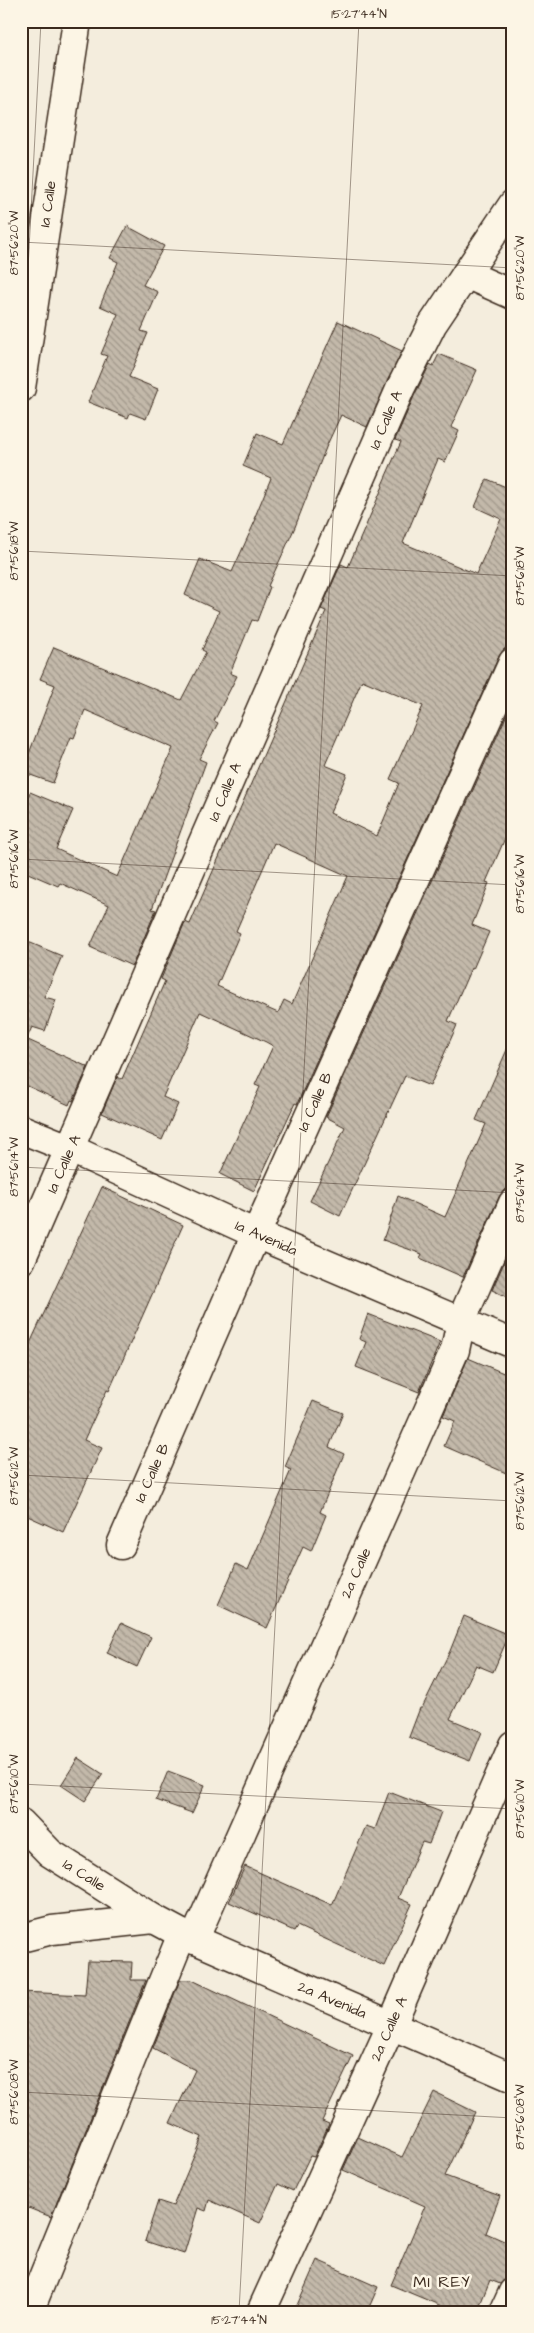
<svg xmlns="http://www.w3.org/2000/svg" width="534" height="2333" viewBox="0 0 534 2333" font-family="'Architects Daughter',sans-serif">
  <style>
    .building { fill: url(#building-back-hatch); stroke: #3b2a1e; fill-rule: evenodd }
    .lines { fill: none; stroke-linecap: round; stroke-linejoin: round }
    .minor-casing { stroke: #3b2a1e; stroke-width: 31 }
    .minor { stroke: #fcf5e5; stroke-width: 28 }
    .ticks { fill: none; stroke: #3b2a1e; stroke-width: 1; stroke-opacity: 0.45 }
    .labels { text-anchor: middle; dominant-baseline: central; stroke-width: 5; stroke-linejoin: round; paint-order: stroke }
    .street-label { font-size: 15px; fill: #3b2a1e; stroke: #fcf5e5 }
    .neighbourhood-label { font-size: 16px; letter-spacing: 1px; fill: #3b2a1e; stroke: #fcf5e5 }
    .neatline { fill: none; stroke: #3b2a1e; stroke-width: 2 }
    .ticks-label { font-size: 12px; text-anchor: middle; fill: #3b2a1e }
  </style>
  <defs>
    <pattern id="building-back-hatch" width="6" height="6" patternUnits="userSpaceOnUse" patternTransform="scale(1.25)"><rect width="6" height="6" fill="#c3b9aa"/><path d="M-1 5l2 2M0 0l6 6M5-1l2 2" fill="none" stroke="#a0978a"/></pattern>
  </defs>
  <rect width="100%" height="100%" fill="#f4eddd"/>
  <filter id="ink" filterUnits="userSpaceOnUse"><feTurbulence type="fractalNoise" baseFrequency=".02" numOctaves="2"/><feDisplacementMap in="SourceGraphic" scale="10" xChannelSelector="R" yChannelSelector="G"/><feConvolveMatrix kernelMatrix="1 2 1 2 8 2 1 2 1" color-interpolation-filters="sRGB"/></filter>
  <g filter="url(#ink)">
    <!-- building -->
    <g class="building">
      <polygon points="127,226 164,246 143,285 158,292 141,331 148,333 129,377 158,389 146,419 130,413 128,418 88,402 107,356 101,354 118,314 100,306 118,262 110,258"/>
      <polygon points="338,321 402,351 367,427 341,415 327,445 295,527 268,586 270,587 257,621 252,620 230,673 237,676 214,721 218,723 199,759 206,762 152,909 156,910 132,966 90,947 109,905 60,883 58,886 21,870 21,843 31,822 21,818 21,814 30,792 73,810 56,849 117,877 173,748 85,710 74,738 71,737 53,783 22,772 55,685 40,679 54,647 181,700 206,652 202,650 219,611 185,595 200,559 232,572 256,519 254,519 271,478 243,466 257,433 283,444"/>
      <path d="M439 354 477 370 451 427 459 431 445 462 438 459 403 543 476 574 501 519 475 507 487 479 513 490V647L504 649 499 656 297 1104 295 1103 254 1191 220 1174 260 1087 255 1085 273 1046 266 1042 200 1012 163 1097 178 1104 162 1140 102 1113 117 1077 122 1079 165 981 161 979 185 922 190 924 326 611 321 609 341 564 348 567 383 486 382 485 401 442 395 440 415 394 430 364 433 366ZM362 680 423 706 390 779 399 783 377 836 330 813 347 774 325 765ZM274 843 348 876 292 1004 284 1000 278 1013 217 986 240 933 236 931Z"/>
      <polygon points="513,701 513,820 486,882 489,883 472,925 489,932 473,969 471,968 448,1021 457,1025 430,1086 405,1076 340,1216 310,1201 345,1127 326,1117"/>
      <polygon points="21,939 62,956 44,997 56,1000 45,1031 32,1027 21,1051"/>
      <polygon points="513,1036 513,1188 504,1190 499,1197 463,1277 420,1258 422,1254 383,1240 398,1196 445,1217 486,1124 476,1120"/>
      <polygon points="28,1040 88,1067 73,1101 71,1100 69,1105 21,1083 21,1055"/>
      <polygon points="102,1187 183,1225 109,1391 107,1390 84,1440 102,1448 63,1532 21,1513 21,1363"/>
      <polygon points="513,1242 513,1300 492,1290"/>
      <polygon points="368,1314 440,1342 419,1392 356,1367 366,1342 359,1339"/>
      <polygon points="468,1358 513,1377 513,1476 444,1446 455,1421 443,1416"/>
      <polygon points="313,1401 343,1413 329,1447 344,1454 320,1512 326,1515 311,1551 303,1547 267,1628 218,1605 236,1564 248,1570 291,1470 285,1467"/>
      <polygon points="464,1616 509,1635 493,1672 476,1665 450,1719 482,1732 470,1761 409,1737 420,1708 422,1708 450,1651"/>
      <polygon points="121,1623 151,1637 137,1667 107,1653"/>
      <polygon points="78,1758 103,1774 85,1801 61,1785"/>
      <polygon points="168,1771 205,1785 192,1813 156,1800"/>
      <polygon points="389,1792 441,1812 429,1844 422,1842 398,1898 412,1904 384,1966 297,1926 294,1931 229,1902 245,1866 332,1905 366,1826 375,1829"/>
      <polygon points="88,1961 132,1962 131,1980 146,1980 51,2217 21,2205 21,1992 85,1995"/>
      <polygon points="180,1980 192,1980 353,2056 322,2121 329,2124 314,2157 310,2156 293,2191 278,2184 260,2223 209,2200 206,2211 198,2208 184,2254 145,2241 158,2201 173,2206 202,2137 170,2123 195,2070 153,2048"/>
      <polygon points="434,2092 475,2112 445,2176 500,2196 486,2233 513,2245 513,2264 507,2278 500,2284 490,2280 477,2312 456,2312 391,2285 425,2206 343,2170 358,2137 402,2157"/>
      <polygon points="317,2260 378,2287 367,2312 294,2312"/>
    </g>
    <g class="lines">
      <!-- minor casing -->
      <g class="minor-casing">
        <g id="minor">
          <polyline points="466,274 513,295"/>
          <polyline points="21,388 77,21"/>
          <polyline points="21,1129 71,1149 256,1234 513,1344"/>
          <polyline points="21,1260 401,387 432,325 513,204"/>
          <polyline points="121,1545 256,1234 513,662"/>
          <polyline points="21,1823 50,1853 154,1919 182,1934 513,2078"/>
          <polyline points="21,1938 52,1930 154,1919"/>
          <polyline points="194,1940 455,1350 461,1321 513,1203"/>
          <polyline points="29,2312 182,1934"/>
          <polyline points="261,2312 391,2026 513,1745"/>
          <polyline points="504,2312 513,2292"/>
        </g>
      </g>
      <!-- minor -->
      <use href="#minor" class="minor"/>
    </g>
  </g>
  <!-- ticks -->
  <path class="ticks" d="M21 242 513 268M21 402 41 21M21 551 513 576M21 859 513 885M21 1167 513 1193M21 1475 513 1501M21 1784 513 1809M21 2092 513 2118M239 2312 359 21"/>
  <g class="labels">
    <!-- street labels -->
    <g class="street-label">
      <text transform="translate(48 204) rotate(-82)">1a Calle</text>
      <text transform="translate(386 420) rotate(-67)">1a Calle A</text>
      <text transform="translate(225 792) rotate(-67)">1a Calle A</text>
      <text transform="translate(315 1102) rotate(-66)">1a Calle B</text>
      <text transform="translate(64 1164) rotate(-66)">1a Calle A</text>
      <text transform="translate(266 1238) rotate(24)">1a Avenida</text>
      <text transform="translate(152 1473) rotate(-66)">1a Calle B</text>
      <text transform="translate(356 1573) rotate(-66)">2a Calle</text>
      <text transform="translate(84 1875) rotate(32)">1a Calle</text>
      <text transform="translate(332 2000) rotate(23)">2a Avenida</text>
      <text transform="translate(389 2029) rotate(-66)">2a Calle A</text>
    </g>
    <!-- neighbourhood labels -->
    <g class="neighbourhood-label">
      <text x="442" y="2282">MI REY</text>
    </g>
  </g>
  <!-- margin -->
  <rect width="534" height="2333" fill="none" stroke="#fcf5e5" stroke-width="55"/>
  <rect x="28" y="28" width="478" height="2278" class="neatline"/>
  <g class="ticks-label">
    <text x="359" y="18">15°27'44"N</text>
    <text transform="translate(14 243) rotate(-90)" y="4">87°56'20"W</text>
    <text transform="translate(520 268) rotate(-90)" y="4">87°56'20"W</text>
    <text transform="translate(14 551) rotate(-90)" y="4">87°56'18"W</text>
    <text transform="translate(520 576) rotate(-90)" y="4">87°56'18"W</text>
    <text transform="translate(14 859) rotate(-90)" y="4">87°56'16"W</text>
    <text transform="translate(520 884) rotate(-90)" y="4">87°56'16"W</text>
    <text transform="translate(14 1167) rotate(-90)" y="4">87°56'14"W</text>
    <text transform="translate(520 1193) rotate(-90)" y="4">87°56'14"W</text>
    <text transform="translate(14 1476) rotate(-90)" y="4">87°56'12"W</text>
    <text transform="translate(520 1501) rotate(-90)" y="4">87°56'12"W</text>
    <text transform="translate(14 1784) rotate(-90)" y="4">87°56'10"W</text>
    <text transform="translate(520 1809) rotate(-90)" y="4">87°56'10"W</text>
    <text transform="translate(14 2092) rotate(-90)" y="4">87°56'08"W</text>
    <text transform="translate(520 2117) rotate(-90)" y="4">87°56'08"W</text>
    <text x="239" y="2324">15°27'44"N</text>
  </g>
</svg>
